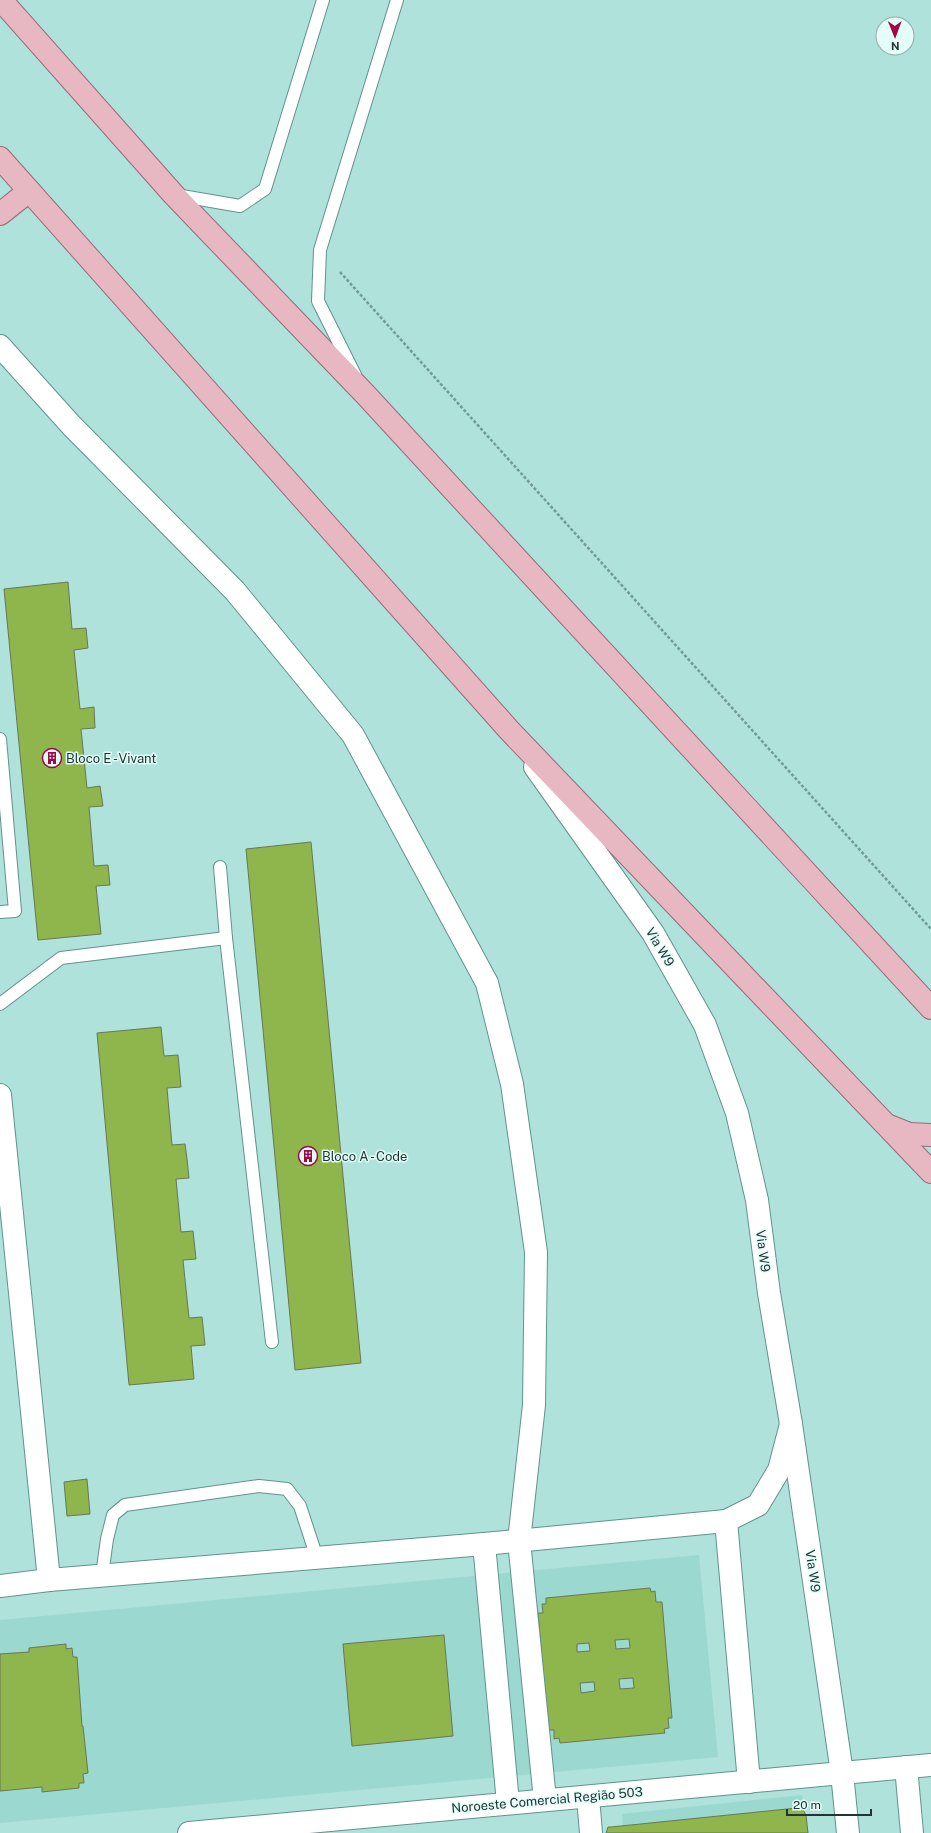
<svg xmlns="http://www.w3.org/2000/svg" width="931" height="1833" viewBox="0 0 931 1833" font-family="'Public Sans',sans-serif">
  <style>
    .built { fill: #9ad8d0 }
    .building { fill: #8fb64d; stroke: #697755; fill-rule: evenodd }
    .lines { fill: none; stroke-linecap: round; stroke-linejoin: round }
    .service-casing { stroke: #61938d; stroke-width: 14 }
    .minor-casing { stroke: #61938d; stroke-width: 24 }
    .tertiary-casing { stroke: #61938d; stroke-width: 24 }
    .primary-casing { stroke: #976c76; stroke-width: 24 }
    .path { stroke: #739a95; stroke-width: 2.5; stroke-dasharray: 3 2; stroke-linecap: butt }
    .service { stroke: #fff; stroke-width: 12 }
    .minor { stroke: #fff; stroke-width: 22 }
    .tertiary { stroke: #fff; stroke-width: 22 }
    .primary { stroke: #e7b8c2; stroke-width: 22 }
    .labels { text-anchor: middle; dominant-baseline: central; stroke-width: 3; stroke-linejoin: round; paint-order: stroke }
    .poi-label { font-size: 13px; fill: #213634; stroke: #e3fdf9; text-anchor: start }
    .street-label { font-size: 13px; fill: #213634; stroke: #e3fdf9 }
  </style>
  <rect width="100%" height="100%" fill="#aee2db"/>
  <!-- built -->
  <g class="built">
    <polygon points="699,1555 718,1757 0,1823 0,1620"/>
    <polygon points="802,1795 805,1833 623,1833 622,1814"/>
  </g>
  <!-- building -->
  <g class="building">
    <polygon points="68,582 72,629 86,628 88,648 74,650 80,709 94,707 95,728 81,729 87,788 100,786 103,806 89,807 94,866 108,865 110,885 96,886 101,934 38,940 4,589"/>
    <polygon points="311,842 361,1363 295,1370 246,849"/>
    <polygon points="161,1027 164,1056 178,1055 181,1087 167,1088 172,1145 185,1144 187,1159 189,1178 176,1179 181,1232 193,1231 196,1259 183,1260 189,1318 202,1317 205,1345 191,1346 194,1379 129,1385 97,1033"/>
    <polygon points="87,1479 90,1514 67,1516 64,1482"/>
    <path d="M650 1588 651 1592 655 1591 656 1602H662L672 1718H668L669 1728 664 1729 665 1733 560 1743 559 1738 554 1739V1730H548L538 1613H543L542 1604H546V1598ZM629 1639 630 1648 616 1649 615 1640ZM589 1643 590 1651 577 1652V1644ZM633 1678 634 1688 620 1689 619 1679ZM594 1682 595 1691 581 1693 580 1683Z"/>
    <polygon points="444,1635 453,1736 352,1746 343,1644"/>
    <polygon points="66,1644 66,1649 72,1648 73,1657 77,1657 82,1726 83,1726 88,1773 83,1774 84,1783 79,1783 79,1788 42,1792 42,1787 0,1791 0,1654 29,1652 29,1648"/>
    <polygon points="797,1808 802,1808 806,1815 808,1833 606,1833 608,1827 611,1827"/>
  </g>
  <g class="lines">
    <!-- service casing -->
    <g class="service-casing">
      <g id="service">
        <polyline points="176,195 240,206 265,189 323,0"/>
        <polyline points="355,375 318,301 320,250 397,0"/>
        <polyline points="0,739 15,911 0,912"/>
        <polyline points="220,867 226,938 272,1342"/>
        <polyline points="0,1004 61,958 226,938"/>
        <polyline points="102,1575 107,1539 113,1515 125,1505 259,1486 287,1489 300,1506 317,1558"/>
      </g>
    </g>
    <!-- minor casing -->
    <g class="minor-casing">
      <g id="minor">
        <polyline points="0,346 71,425 235,591 353,735 487,983 512,1084 536,1252 534,1405 519,1541 545,1800"/>
        <polyline points="0,1095 49,1580"/>
        <polyline points="726,1521 749,1782"/>
        <polyline points="484,1544 508,1803"/>
        <polyline points="0,1586 49,1580 484,1544 726,1521 758,1505 779,1470 791,1424"/>
        <polyline points="588,1797 591,1833"/>
        <polyline points="189,1833 842,1773"/>
      </g>
    </g>
    <!-- tertiary casing -->
    <g class="tertiary-casing">
      <g id="tertiary">
        <polyline points="535,767 653,933 705,1025 737,1113 757,1200 769,1293 791,1424 842,1773 848,1833"/>
        <polyline points="906,1767 912,1833"/>
        <polyline points="842,1773 931,1765"/>
      </g>
    </g>
    <!-- primary casing -->
    <g class="primary-casing">
      <g id="primary">
        <polyline points="1,0 174,195 365,394 931,1008"/>
        <polyline points="0,158 509,730 931,1172"/>
        <polyline points="0,214 29,191"/>
        <polyline points="889,1126 909,1134 931,1135"/>
      </g>
    </g>
    <!-- path -->
    <polyline class="path" points="340,272 931,929"/>
    <!-- service -->
    <use href="#service" class="service"/>
    <!-- minor -->
    <use href="#minor" class="minor"/>
    <!-- tertiary -->
    <use href="#tertiary" class="tertiary"/>
    <!-- primary -->
    <use href="#primary" class="primary"/>
  </g>
  <!-- icons -->
  <defs>
    <g id="building-ring" transform="scale(1)"><circle r="9.5" fill="#e3fdf9" stroke="#a10747" stroke-width="1.5"/><path d="M-4-6H4V6H1V3H-1V6H-4ZM-2.5-4.3h1.7v1.8h-1.7ZM.8-4.3h1.7v1.8H.8ZM-2.5-1h1.7V.8h-1.7ZM.8-1h1.7V.8H.8Z" fill="#a10747"/></g>
  </defs>
  <g fill-rule="evenodd">
    <use href="#building-ring" x="52" y="758"/>
    <use href="#building-ring" x="308" y="1156"/>
  </g>
  <g class="labels">
    <!-- poi labels -->
    <g class="poi-label">
      <text x="66" y="758">Bloco E - Vivant</text>
      <text x="322" y="1156">Bloco A - Code</text>
    </g>
    <!-- street labels -->
    <g class="street-label">
      <text transform="translate(660 947) rotate(59)">Via W9</text>
      <text transform="translate(763 1251) rotate(83)">Via W9</text>
      <text transform="translate(813 1571) rotate(82)">Via W9</text>
      <text transform="translate(547 1800) rotate(-5)">Noroeste Comercial Região 503</text>
    </g>
  </g>
  <!-- north arrow -->
  <g transform="translate(895 36) rotate(179)"><circle r="19" fill="#e3fdf9" stroke="#95adaa"/>
  <path d="M0-3L7 15L0 10L-7 15Z" fill="#a10747"/>
  <text y="-6" font-size="11" font-weight="bold" text-anchor="middle" fill="#213634">N</text>
  </g>
  <!-- scale -->
  <path d="M787 1809v6h84v-6" fill="none" stroke="#213634" stroke-width="2"/>
  <text x="793" y="1809" font-size="12" fill="#213634" stroke="#e3fdf9" stroke-width="3" paint-order="stroke">20 m</text>
</svg>
